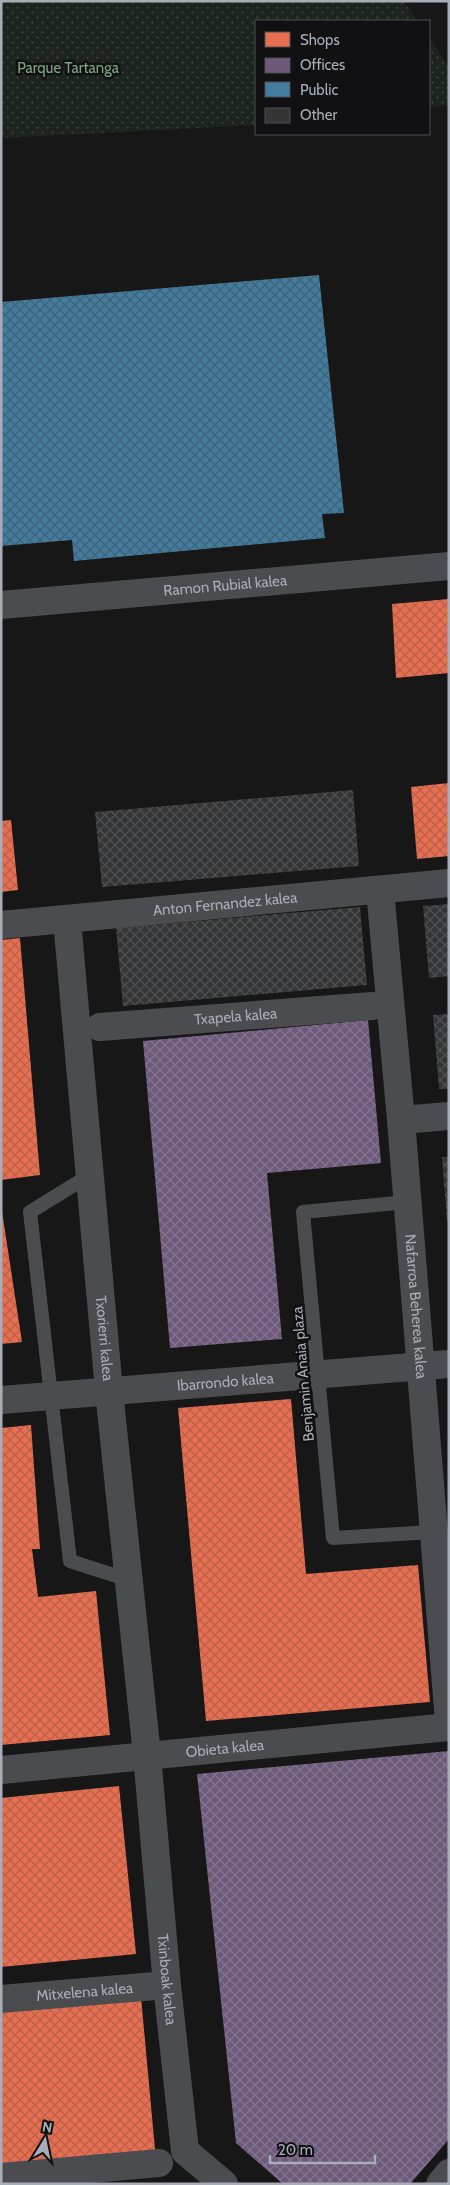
<svg xmlns="http://www.w3.org/2000/svg" width="450" height="2185" viewBox="0 0 450 2185" font-family="Cabin,sans-serif">
  <style>
    .park { fill: url(#park-dots) }
    .shops { fill: url(#shops-cross-hatch) }
    .offices { fill: url(#offices-cross-hatch) }
    .public { fill: url(#public-cross-hatch) }
    .building { fill: url(#building-cross-hatch) }
    .lines { fill: none; stroke-linecap: round; stroke-linejoin: round }
    .lane { stroke: #4b4c50; stroke-width: 14 }
    .street { stroke: #4b4c50; stroke-width: 28 }
    .labels { text-anchor: middle; dominant-baseline: central; stroke-width: 5; stroke-linejoin: round; paint-order: stroke }
    .park-label { font-size: 15px; fill: #7fa381; stroke: #111113 }
    .street-label { font-size: 15px; fill: #a8adb8; stroke: #111113 }
  </style>
  <defs>
    <pattern id="park-dots" width="8" height="8" patternUnits="userSpaceOnUse" patternTransform="scale(1.25)"><rect width="8" height="8" fill="#1d241e"/><path d="M2 2h.1M6 6h.1" fill="none" stroke="#3b413d" stroke-width="1.8" stroke-linecap="round"/></pattern>
    <pattern id="shops-cross-hatch" width="8" height="8" patternUnits="userSpaceOnUse" patternTransform="scale(1.25)"><rect width="8" height="8" fill="#e76f51"/><path d="M0 0l8 8M0 8l8-8" fill="none" stroke="#ba604a"/></pattern>
    <pattern id="offices-cross-hatch" width="8" height="8" patternUnits="userSpaceOnUse" patternTransform="scale(1.25)"><rect width="8" height="8" fill="#6d597a"/><path d="M0 0l8 8M0 8l8-8" fill="none" stroke="#857590"/></pattern>
    <pattern id="public-cross-hatch" width="8" height="8" patternUnits="userSpaceOnUse" patternTransform="scale(1.25)"><rect width="8" height="8" fill="#457b9d"/><path d="M0 0l8 8M0 8l8-8" fill="none" stroke="#3e6279"/></pattern>
    <pattern id="building-cross-hatch" width="8" height="8" patternUnits="userSpaceOnUse" patternTransform="scale(1.25)"><rect width="8" height="8" fill="#353536"/><path d="M0 0l8 8M0 8l8-8" fill="none" stroke="#4f5051"/></pattern>
  </defs>
  <rect width="100%" height="100%" fill="#171717"/>
  <!-- park -->
  <g class="park">
    <polygon points="1,1 404,1 417,21 256,21 256,125 1,138"/>
    <polygon points="429,38 449,67 449,105 429,107"/>
  </g>
  <!-- shops -->
  <g class="shops">
    <polygon points="449,599 449,673 396,678 392,604"/>
    <polygon points="449,783 449,856 417,859 411,787"/>
    <polygon points="11,820 18,890 1,892 1,821"/>
    <polygon points="20,938 40,1175 1,1180 1,940"/>
    <polygon points="1,1205 22,1342 1,1344"/>
    <polygon points="291,1399 306,1574 418,1565 430,1702 206,1721 178,1408"/>
    <polygon points="31,1425 40,1549 32,1549 38,1597 96,1591 110,1735 1,1745 1,1428"/>
    <polygon points="119,1786 136,1954 1,1967 1,1798"/>
    <polygon points="141,1997 156,2160 1,2173 1,2010"/>
  </g>
  <!-- offices -->
  <g class="offices">
    <polygon points="368,1020 381,1163 267,1173 282,1339 170,1348 143,1041"/>
    <polygon points="449,1751 449,2139 410,2184 283,2184 236,2143 197,1774"/>
  </g>
  <!-- public -->
  <polygon class="public" points="319,275 344,513 322,514 325,538 74,561 72,540 1,546 1,302"/>
  <!-- building -->
  <g class="building">
    <polygon points="353,790 359,866 102,887 95,812"/>
    <polygon points="449,904 449,976 429,978 423,906"/>
    <polygon points="360,907 367,985 123,1006 116,928"/>
    <polygon points="449,1014 449,1089 439,1089 433,1015"/>
    <polygon points="442,1157 449,1157 449,1221 447,1221"/>
  </g>
  <g class="lines">
    <!-- lane -->
    <g class="lane">
      <polyline points="90,1175 30,1212 70,1561 129,1580"/>
      <polyline points="407,1202 303,1212 333,1538 433,1532"/>
    </g>
    <!-- street -->
    <g class="street">
      <path id="s1" d="M1 605 449 566"/>
      <path id="s2" d="M380 890 401 1120 449 1722"/>
      <path id="s3" d="M67 920 109 1391 147 1755 167 1985 185 2151 224 2184"/>
      <path id="s4" d="M1 925 449 883"/>
      <path id="s5" d="M100 1027 372 1006"/>
      <polyline points="401,1120 449,1116"/>
      <path id="s6" d="M1 1400 449 1364"/>
      <path id="s7" d="M1 1770 449 1727"/>
      <path id="s8" d="M1 1999 167 1985"/>
      <polyline points="1,2177 159,2163"/>
      <polyline points="440,2184 449,2173"/>
    </g>
  </g>
  <g class="labels">
    <!-- park labels -->
    <g class="park-label">
      <text x="68" y="68">Parque Tartanga</text>
    </g>
    <!-- street labels -->
    <g class="street-label">
      <text stroke="none"><textPath href="#s1" startOffset="225">Ramon Rubial kalea</textPath></text>
      <text stroke="none"><textPath href="#s4" startOffset="225">Anton Fernandez kalea</textPath></text>
      <text stroke="none"><textPath href="#s5" startOffset="136">Txapela kalea</textPath></text>
      <text stroke="none"><textPath href="#s2" startOffset="418">Nafarroa Beherea kalea</textPath></text>
      <text stroke="none"><textPath href="#s3" startOffset="420">Txorierri kalea</textPath></text>
      <text transform="translate(303 1374) rotate(-95)">Benjamin Anaia plaza</text>
      <text stroke="none"><textPath href="#s6" startOffset="225">Ibarrondo kalea</textPath></text>
      <text stroke="none"><textPath href="#s7" startOffset="225">Obieta kalea</textPath></text>
      <text stroke="none"><textPath href="#s3" startOffset="1064">Txinboak kalea</textPath></text>
      <text stroke="none"><textPath href="#s8" startOffset="84">Mitxelena kalea</textPath></text>
    </g>
  </g>
  <!-- border -->
  <rect width="450" height="2185" fill="none" stroke="#a8adb8" stroke-width="5"/>
  <!-- legend -->
  <rect x="255" y="20" width="175" height="115" fill="#111113" stroke="#4d4f55"/>
  <rect x="265" y="32" width="25" height="15" fill="#e76f51" stroke="#4d4f55"/>
  <text x="300" y="45" font-size="15" fill="#a8adb8">Shops</text>
  <rect x="265" y="58" width="25" height="15" fill="#6d597a" stroke="#4d4f55"/>
  <text x="300" y="70" font-size="15" fill="#a8adb8">Offices</text>
  <rect x="265" y="82" width="25" height="15" fill="#457b9d" stroke="#4d4f55"/>
  <text x="300" y="95" font-size="15" fill="#a8adb8">Public</text>
  <rect x="265" y="108" width="25" height="15" fill="#353536" stroke="#4d4f55"/>
  <text x="300" y="120" font-size="15" fill="#a8adb8">Other</text>
  <!-- north arrow -->
  <g transform="translate(45 2140) rotate(10)" stroke="#111113" stroke-width="4" paint-order="stroke">
  <path d="M0-4L9 19L0 12L-9 19Z" fill="#a8adb8"/>
  <text y="-8" font-size="14" font-weight="bold" text-anchor="middle" fill="#a8adb8">N</text>
  </g>
  <!-- scale -->
  <path d="M270 2155v8h105v-8" fill="none" stroke="#a8adb8" stroke-width="2.5"/>
  <text x="278" y="2155" font-size="15" fill="#a8adb8" stroke="#111113" stroke-width="4" paint-order="stroke">20 m</text>
</svg>
